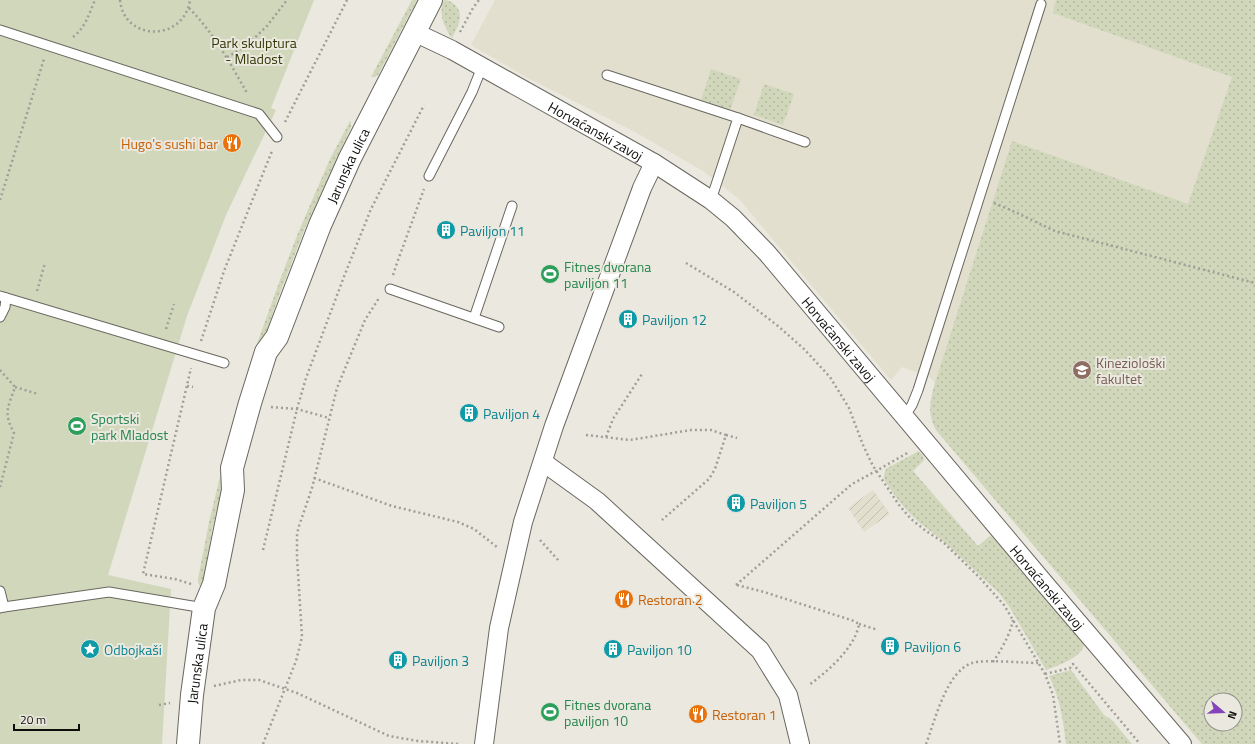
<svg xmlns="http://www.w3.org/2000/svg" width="1255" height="744" viewBox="0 0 1255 744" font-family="'Titillium Web',sans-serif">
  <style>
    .built { fill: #e3dfce; fill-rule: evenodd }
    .industrial { fill: url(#industrial-furrows) }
    .green { fill: url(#green-dots); fill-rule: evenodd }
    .pitch { fill: #d1d7ba }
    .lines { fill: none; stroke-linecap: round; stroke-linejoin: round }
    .lane-casing { stroke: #69675f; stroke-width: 11 }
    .street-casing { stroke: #69675f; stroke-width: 20 }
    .secondary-casing { stroke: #69675f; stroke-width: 24 }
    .path { stroke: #a09e97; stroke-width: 2.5; stroke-dasharray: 2 3; stroke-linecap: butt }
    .lane { stroke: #fff; stroke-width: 9 }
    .street { stroke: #fff; stroke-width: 18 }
    .secondary { stroke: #fff; stroke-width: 22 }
    .labels { text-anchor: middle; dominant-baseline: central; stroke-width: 4; stroke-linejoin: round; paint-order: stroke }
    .park-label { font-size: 14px; fill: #313804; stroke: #eae8df }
    .street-label { font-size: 14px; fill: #0e0d0a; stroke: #eae8df }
    .food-label { font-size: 14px; fill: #c56008; stroke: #eae8df; text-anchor: start }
    .culture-label { font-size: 14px; fill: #0d838f; stroke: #eae8df; text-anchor: start }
    .leisure-label { font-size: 14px; fill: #27864d; stroke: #eae8df; text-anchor: start }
    .education-label { font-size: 14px; fill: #785e54; stroke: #eae8df; text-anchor: start }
  </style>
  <defs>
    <pattern id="industrial-furrows" width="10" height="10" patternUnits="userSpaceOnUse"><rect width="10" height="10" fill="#e3dfce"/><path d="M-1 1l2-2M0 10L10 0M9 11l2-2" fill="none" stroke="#c2beb0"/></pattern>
    <pattern id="green-dots" width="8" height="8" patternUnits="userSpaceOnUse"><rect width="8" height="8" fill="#d1d7ba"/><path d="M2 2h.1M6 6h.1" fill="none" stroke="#b2b79f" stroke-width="1.8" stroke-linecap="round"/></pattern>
  </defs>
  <rect width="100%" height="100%" fill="#eae8df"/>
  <!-- built -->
  <path class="built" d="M495 0H1255V744H1202L936 430 932 422 930 411 935 383 930 377 902 367 891 380 739 199 703 171 635 132 528 78 471 45ZM1211 700H1235V724H1211Z"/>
  <!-- industrial -->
  <polygon class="industrial" points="873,490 890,514 864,532 848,508"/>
  <!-- green -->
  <g class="green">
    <polygon points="412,0 417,0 378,75 375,77 371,77"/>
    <path d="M444 0C448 0 449 1 453 3 466 14 458 26 452 38 444 27 438 13 444 0Z"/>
    <path d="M1056 0H1255V744H1202L936 430C927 412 930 401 935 383L1012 141 1188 204 1232 77 1053 13ZM1211 700H1235V724H1211Z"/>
    <polygon points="711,69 741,79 730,110 701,100"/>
    <polygon points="764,84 794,94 783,125 754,115"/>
    <polygon points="350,121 351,122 351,127 305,228 278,298 266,334 260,344 255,349 280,280 298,233 330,159"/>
    <polygon points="234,419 236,420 233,439 212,530 202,588 199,585 198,579 209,522"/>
    <path d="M919 451 923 456 924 460 913 471 978 546 990 536 992 537 1084 645C1081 658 1057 666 1046 670L1010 608 999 593 942 540 920 523 911 515 899 501 885 481C883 476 884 473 887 468Z"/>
    <path d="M1071 670 1104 715 1112 720 1132 744H1066C1063 720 1060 698 1049 676Z"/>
  </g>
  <!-- pitch -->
  <polygon class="pitch" points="0,0 314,0 271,108 276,110 226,215 187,316 108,575 171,589 162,744 0,744"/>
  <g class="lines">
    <!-- lane casing -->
    <g class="lane-casing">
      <g id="lane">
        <polyline points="0,30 259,114 277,137"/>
        <polyline points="607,75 738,118"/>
        <polyline points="429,176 472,92 482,67"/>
        <polyline points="711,200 738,118 805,142"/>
        <polyline points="390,289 499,327"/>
        <polyline points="0,296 224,363"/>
        <polyline points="0,317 5,307 6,298"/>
        <polyline points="474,318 512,206"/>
        <polyline points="904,417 912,405 918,390 1041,4"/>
        <polyline points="0,591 4,607"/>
        <polyline points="0,608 4,607 109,592 204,608"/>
      </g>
    </g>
    <!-- street casing -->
    <g class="street-casing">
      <g id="street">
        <path id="s1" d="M414 32 452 50 654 163 711 200 733 218 767 253 1045 584 1182 744"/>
        <polyline points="543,462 597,501 760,650 788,695 800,744"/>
        <polyline points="484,744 499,628 523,522 554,426 642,188 654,163"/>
      </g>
    </g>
    <!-- secondary casing -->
    <g class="secondary-casing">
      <g id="secondary">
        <path id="s2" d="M188 744 192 695 204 608 214 584 233 490 232 468 250 403 266 352 277 337 320 225 350 158 431 0"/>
      </g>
    </g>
    <!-- path -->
    <g class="path">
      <path d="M120 0C124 42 184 42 190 0"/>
      <path d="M189 8C213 32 230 63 247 93"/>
      <polyline points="460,32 473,8 479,0"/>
      <path d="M73 37C85 28 89 14 95 0"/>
      <polyline points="227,57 245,47 267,26 287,0"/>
      <polyline points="285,122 347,0"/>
      <polyline points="0,200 44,59"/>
      <polyline points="994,203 1015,212 1055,231 1255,283"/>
      <polyline points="686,263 734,292 778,326 804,349 830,377 849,408 863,445 873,466 899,505 911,519 926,531 943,542 980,578 1004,605 1045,674 1053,695 1060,744"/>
      <polyline points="393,275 397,263 424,189"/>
      <polyline points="37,291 45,263"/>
      <polyline points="166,329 174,304"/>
      <polyline points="201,341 224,271 272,151"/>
      <path d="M0 370 15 387C8 408 3 412 14 433L0 487"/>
      <polyline points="187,386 193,387"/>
      <polyline points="15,387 38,394"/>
      <polyline points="271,407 297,409 329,418"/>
      <polyline points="586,435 630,440 691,430 711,430 726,435 715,469 709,479 662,520"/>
      <polyline points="726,435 737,438"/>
      <polyline points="606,437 613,419 642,374"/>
      <polyline points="314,478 392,506 458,522 474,529 497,547"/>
      <polyline points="540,540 559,561"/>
      <polyline points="263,550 297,409 306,378 345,274 371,209 424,105"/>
      <polyline points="191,584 175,579 143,574 191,368"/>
      <polyline points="736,585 852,484 876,471 909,452"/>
      <path d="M737 585 764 592 854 621 859 624C855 648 828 671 809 685"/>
      <polyline points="859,624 878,630"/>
      <path d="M993 662C1001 650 1010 635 1013 620"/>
      <polyline points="1045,674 1070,668 1073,664 1140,744"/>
      <polyline points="214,686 241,680 259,680 297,693 389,736 418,741 459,744"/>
      <polyline points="159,705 170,703"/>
      <polyline points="263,744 296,661 302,637 297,557 297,534 299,526 312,488 337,388 365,320 379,298"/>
      <path d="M926 744C935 721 946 672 972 663 985 659 1023 663 1039 663"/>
    </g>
    <!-- lane -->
    <use href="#lane" class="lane"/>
    <!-- street -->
    <use href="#street" class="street"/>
    <!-- secondary -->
    <use href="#secondary" class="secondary"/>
  </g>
  <!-- icons -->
  <defs>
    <g id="restaurant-disc" transform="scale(1)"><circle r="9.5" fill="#e8710a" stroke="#eae8df"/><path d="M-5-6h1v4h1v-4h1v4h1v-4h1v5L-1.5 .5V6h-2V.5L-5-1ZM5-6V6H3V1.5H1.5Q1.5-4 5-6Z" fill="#fff"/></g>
    <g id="building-disc" transform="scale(1)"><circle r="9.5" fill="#0f9aa8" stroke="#eae8df"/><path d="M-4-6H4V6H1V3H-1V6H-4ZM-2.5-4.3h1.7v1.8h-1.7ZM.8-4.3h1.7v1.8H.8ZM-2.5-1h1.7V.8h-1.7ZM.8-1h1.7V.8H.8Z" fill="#fff"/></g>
    <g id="stadium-disc" transform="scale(1)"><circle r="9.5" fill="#2e9e5b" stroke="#eae8df"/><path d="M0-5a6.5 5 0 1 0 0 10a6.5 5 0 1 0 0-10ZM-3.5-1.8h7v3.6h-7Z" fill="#fff"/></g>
    <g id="university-disc" transform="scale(1)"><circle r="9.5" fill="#8d6e63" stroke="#eae8df"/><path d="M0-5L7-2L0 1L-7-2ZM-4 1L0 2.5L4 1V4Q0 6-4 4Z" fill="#fff"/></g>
    <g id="sight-disc" transform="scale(1)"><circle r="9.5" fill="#0f9aa8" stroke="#eae8df"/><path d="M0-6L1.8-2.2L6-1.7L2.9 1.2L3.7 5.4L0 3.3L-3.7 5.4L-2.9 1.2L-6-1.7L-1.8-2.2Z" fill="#fff"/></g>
  </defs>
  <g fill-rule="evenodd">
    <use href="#restaurant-disc" x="232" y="143"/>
    <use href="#building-disc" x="446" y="230"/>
    <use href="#stadium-disc" x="550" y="274"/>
    <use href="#building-disc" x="628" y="319"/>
    <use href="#university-disc" x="1082" y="370"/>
    <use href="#building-disc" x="469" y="413"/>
    <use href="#stadium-disc" x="77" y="426"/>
    <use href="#building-disc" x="736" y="503"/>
    <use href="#restaurant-disc" x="624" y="599"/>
    <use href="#building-disc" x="890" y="646"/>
    <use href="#sight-disc" x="90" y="649"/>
    <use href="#building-disc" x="613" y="649"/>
    <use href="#building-disc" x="398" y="660"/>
    <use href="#stadium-disc" x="550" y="712"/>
    <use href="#restaurant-disc" x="698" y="714"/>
  </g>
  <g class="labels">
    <!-- park labels -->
    <g class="park-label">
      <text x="254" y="42">Park skulptura<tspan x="254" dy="16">- Mladost</tspan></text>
    </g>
    <!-- street labels -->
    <g class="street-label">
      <text stroke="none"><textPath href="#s1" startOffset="207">Horvaćanski zavoj</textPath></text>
      <text stroke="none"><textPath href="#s2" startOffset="606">Jarunska ulica</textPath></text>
      <text stroke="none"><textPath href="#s1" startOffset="531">Horvaćanski zavoj</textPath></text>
      <text stroke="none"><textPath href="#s1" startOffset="855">Horvaćanski zavoj</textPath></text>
      <text stroke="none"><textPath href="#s2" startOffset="81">Jarunska ulica</textPath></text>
    </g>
    <!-- food labels -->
    <g class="food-label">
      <text x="218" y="143" text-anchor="end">Hugo's sushi bar</text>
      <text x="638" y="599">Restoran 2</text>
      <text x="712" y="714">Restoran 1</text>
    </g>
    <!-- culture labels -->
    <g class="culture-label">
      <text x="460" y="230">Paviljon 11</text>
      <text x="642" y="319">Paviljon 12</text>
      <text x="483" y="413">Paviljon 4</text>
      <text x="750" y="503">Paviljon 5</text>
      <text x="904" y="646">Paviljon 6</text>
      <text x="104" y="649">Odbojkaši</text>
      <text x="627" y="649">Paviljon 10</text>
      <text x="412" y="660">Paviljon 3</text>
    </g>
    <!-- leisure labels -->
    <g class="leisure-label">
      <text x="564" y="266">Fitnes dvorana<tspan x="564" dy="16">paviljon 11</tspan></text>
      <text x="91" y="418">Sportski<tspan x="91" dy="16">park Mladost</tspan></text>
      <text x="564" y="704">Fitnes dvorana<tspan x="564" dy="16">paviljon 10</tspan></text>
    </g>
    <!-- education labels -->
    <g class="education-label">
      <text x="1096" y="362">Kineziološki<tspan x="1096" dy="16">fakultet</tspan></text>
    </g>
  </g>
  <!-- north arrow -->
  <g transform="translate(1223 712) rotate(109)"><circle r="19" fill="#eae8df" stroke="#92908a"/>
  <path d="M0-3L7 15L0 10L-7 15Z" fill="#8344b9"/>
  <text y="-6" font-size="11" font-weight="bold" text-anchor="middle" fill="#0e0d0a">N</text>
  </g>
  <!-- scale -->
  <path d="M14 724v6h65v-6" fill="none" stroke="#0e0d0a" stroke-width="2"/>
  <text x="20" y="724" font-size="12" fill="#0e0d0a" stroke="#eae8df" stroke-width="3" paint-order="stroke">20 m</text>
</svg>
